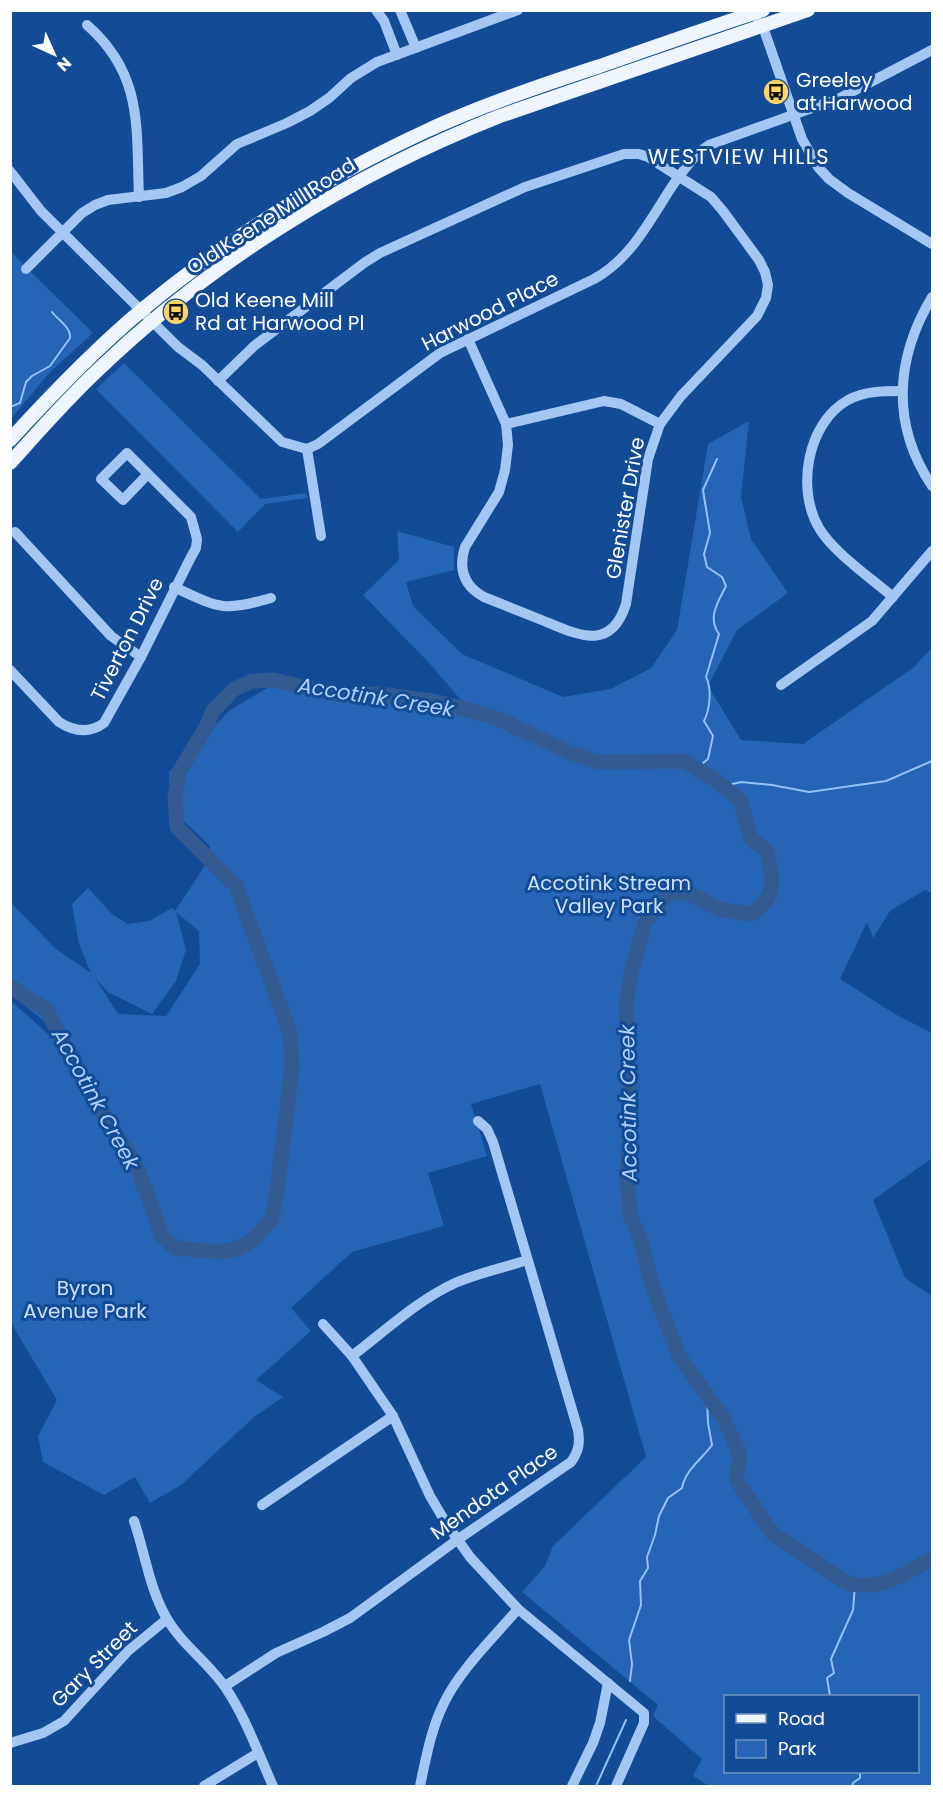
<svg xmlns="http://www.w3.org/2000/svg" width="943" height="1797" viewBox="0 0 943 1797" font-family="Poppins,sans-serif">
  <style>
    .green { fill: #2664b5; fill-rule: evenodd }
    .lines { fill: none; stroke-linecap: round; stroke-linejoin: round }
    .stream { stroke: #95c1f6; stroke-width: 2 }
    .river { stroke: #335b92; stroke-width: 15 }
    .minor { stroke: #a3c6f3; stroke-width: 10 }
    .major { stroke: #eff5ff; stroke-width: 14 }
    .labels { text-anchor: middle; dominant-baseline: central; stroke-width: 6; stroke-linejoin: round; paint-order: stroke }
    .poi-label { font-size: 20px; fill: #fff; stroke: #134b96; text-anchor: start }
    .street-label { font-size: 20px; fill: #fff; stroke: #134b96 }
    .park-label { font-size: 20px; fill: #cbe1fd; stroke: #134b96 }
    .neighbourhood-label { font-size: 21px; letter-spacing: 1.5px; fill: #fff; stroke: #134b96 }
    .water-label { font-size: 21px; font-style: italic; fill: #b0d0f9; stroke: #134b96 }
  </style>
  <rect width="100%" height="100%" fill="#134b96"/>
  <!-- green -->
  <g class="green">
    <polygon points="11,252 93,333 50,372 11,419"/>
    <polygon points="124,363 261,499 306,493 307,498 265,504 238,532 96,389"/>
    <path d="M749 421 741 497 751 539 788 593 737 630 708 686 741 740 803 744 914 667 932 648V893L925 890 890 911 873 938 867 922 840 979 895 1014 932 1033V1158L873 1200 905 1278 932 1296V1786H709L693 1776 702 1759 653 1716 658 1705 522 1592 545 1566 553 1546 646 1457 540 1084 471 1104 487 1156 428 1173 444 1226 352 1252 291 1308 311 1331 256 1380 283 1397 254 1417 181 1485 150 1503 135 1477 104 1495 43 1462 38 1436 57 1400 14 1328 11 1319V1001L57 1042 81 1054 58 1032 11 995V903L56 949 91 973 79 944 72 904 88 888 112 914 128 924 149 921 172 908 175 911 210 858V846L170 808 169 772 230 710 269 687 431 693 461 700 430 664 363 595 399 560 397 531 454 547V570L406 582 413 606 462 654 563 697 611 689 651 668 677 630 708 444ZM176 912 199 931 200 964 166 1016 118 1014 95 978 108 992 152 1014 176 981 186 950ZM726 1696H918V1772H726Z"/>
  </g>
  <g class="lines">
    <!-- stream -->
    <g class="stream">
      <path d="M10 407 20 403 26 382 32 376 50 366 70 338C71 327 58 320 52 312"/>
      <path d="M696 769 708 759 713 736 704 721C710 709 712 689 706 677L719 634C707 618 718 602 726 586L722 577 707 567 704 554 710 533 703 490 717 459"/>
      <polyline points="724,786 741,782 772,785 809,792 886,781 932,761"/>
      <path d="M630 1681 632 1664 629 1640 641 1605 640 1581 648 1568 647 1557 655 1535 659 1516 668 1498 682 1488C685 1470 702 1459 712 1445L708 1423 707 1395"/>
      <polyline points="830,1696 827,1678 834,1673 831,1659 853,1610 855,1585"/>
      <polyline points="596,1786 626,1720"/>
      <polyline points="852,1786 853,1783 860,1778 860,1772"/>
    </g>
    <!-- river -->
    <path class="river" d="M10 986 30 1000 46 1009 94 1100 136 1165 157 1220 160 1234 175 1248 220 1252 237 1249 254 1239 271 1220 276 1199 292 1067 290 1033 236 886 177 827 175 796 179 772 206 727 213 711 234 689 252 681 273 680 340 695 381 694 429 701 464 709 496 718 571 753 598 762 684 761 713 778 740 800 751 839 767 851C773 881 778 894 752 914L722 910 690 894 674 892 663 898 645 923 632 969 626 1004 631 1108 627 1171 630 1215 642 1244 651 1283 679 1356 724 1419 740 1455 736 1479 772 1533 847 1583C882 1592 903 1574 932 1559"/>
    <!-- minor -->
    <g class="minor">
      <polyline points="376,10 384,21 397,55"/>
      <polyline points="400,10 416,48"/>
      <polyline points="758,22 763,27 802,139 818,167 829,179 848,193 932,244"/>
      <path d="M87 25C144 75 136 129 139 197"/>
      <path d="M10 171 41 211 178 347 202 365 282 442 307 449 318 444 440 353 594 279C634 257 652 215 677 179 687 166 695 154 709 145L840 98 932 50"/>
      <polyline points="26,269 82,213 95,205 108,200 166,193 182,187 201,176 237,144 287,123 310,111 329,98 351,78 377,62 518,10"/>
      <path d="M932 297C895 359 891 425 932 486"/>
      <path d="M218 381 254 346 364 263 380 253 525 187 624 154H639L648 157 711 197 723 211 759 260 765 272 768 285 766 298 757 316 681 396 660 424 648 459 626 604C611 652 578 635 544 621 524 613 504 605 484 597 464 586 458 569 465 547L499 492 505 470 508 445 506 424 468 339"/>
      <polyline points="506,424 604,401 621,404 660,424"/>
      <polyline points="307,449 321,536"/>
      <polyline points="15,532 111,636 141,657"/>
      <path d="M174 587C219 608 222 612 271 598"/>
      <path d="M893 597C871 578 833 552 819 528 796 489 807 423 848 400 865 391 883 391 902 391"/>
      <path d="M10 670 59 722C73 731 89 734 104 723L141 657 190 559 196 548 197 539 191 517 127 453 101 479 123 500 148 474"/>
      <polyline points="781,685 872,621 932,551"/>
      <polyline points="323,1324 352,1356 393,1416 430,1496 446,1523 470,1557 518,1609 644,1713 644,1723 616,1786"/>
      <path d="M352 1356C385 1331 418 1300 455 1283 478 1273 503 1268 527 1260"/>
      <polyline points="262,1505 393,1416"/>
      <path d="M134 1521C145 1553 149 1587 166 1617 181 1644 208 1662 225 1687 246 1718 258 1753 273 1786"/>
      <path d="M225 1686 276 1653 323 1632 350 1618 457 1540 571 1462C579 1451 580 1443 578 1430L493 1142 487 1129 478 1121"/>
      <polyline points="10,1743 43,1733 64,1721 128,1651 167,1619"/>
      <polyline points="204,1786 258,1753"/>
      <path d="M420 1786C426 1758 431 1729 444 1703 459 1671 494 1637 518 1609"/>
      <polyline points="572,1786 593,1743 600,1723 608,1683"/>
    </g>
    <!-- major -->
    <g class="major">
      <path d="M10 440C52 394 95 349 143 309 229 238 324 178 426 131 482 105 541 85 600 66 654 47 708 28 763 10"/>
      <path d="M10 463C39 431 67 399 98 370 212 260 353 174 500 116L808 10"/>
    </g>
  </g>
  <!-- icons -->
  <defs>
    <g id="bus-disc" transform="scale(1.35)"><circle r="9.5" fill="#ffd465" stroke="#134b96"/><path d="M-5-6H5V4H4V6H2V4H-2V6H-4V4H-5ZM-3.5-4V0h7V-4ZM-3.5 1.2v1.5H-2V1.2ZM2 1.2v1.5H3.5V1.2Z" fill="#111"/></g>
  </defs>
  <g fill-rule="evenodd">
    <use href="#bus-disc" x="776" y="92"/>
    <use href="#bus-disc" x="176" y="312"/>
  </g>
  <g class="labels">
    <!-- poi labels -->
    <g class="poi-label">
      <text x="796" y="80">Greeley<tspan x="796" dy="23">at Harwood</tspan></text>
      <text x="195" y="300">Old Keene Mill<tspan x="195" dy="23">Rd at Harwood Pl</tspan></text>
    </g>
    <!-- street labels -->
    <g class="street-label">
      <text transform="translate(271 216) rotate(-33)">Old Keene Mill Road</text>
      <text transform="translate(490 311) rotate(-27)">Harwood Place</text>
      <text transform="translate(625 508) rotate(-80)">Glenister Drive</text>
      <text transform="translate(127 639) rotate(-63)">Tiverton Drive</text>
      <text transform="translate(494 1492) rotate(-35)">Mendota Place</text>
      <text transform="translate(94 1664) rotate(-45)">Gary Street</text>
    </g>
    <!-- park labels -->
    <g class="park-label">
      <text x="609" y="883">Accotink Stream<tspan x="609" dy="23">Valley Park</tspan></text>
      <text x="85" y="1288">Byron<tspan x="85" dy="23">Avenue Park</tspan></text>
    </g>
    <!-- neighbourhood labels -->
    <g class="neighbourhood-label">
      <text x="739" y="156">WESTVIEW HILLS</text>
    </g>
    <!-- water labels -->
    <g class="water-label">
      <text transform="translate(376 697) rotate(9)">Accotink Creek</text>
      <text transform="translate(96 1099) rotate(61)">Accotink Creek</text>
      <text transform="translate(628 1103) rotate(-91)">Accotink Creek</text>
    </g>
  </g>
  <!-- border -->
  <rect width="943" height="1797" fill="none" stroke="#ffffff" stroke-width="24"/>
  <!-- legend -->
  <rect x="724" y="1695" width="195" height="78" fill="#134b96" stroke="#7193c0" stroke-width="1.5"/>
  <rect x="736" y="1714" width="30" height="9" fill="#eff5ff" stroke="#7193c0" stroke-width="1.5"/>
  <text x="778" y="1725" font-size="18" fill="#ffffff">Road</text>
  <rect x="736" y="1740" width="30" height="18" fill="#2664b5" stroke="#7193c0" stroke-width="1.5"/>
  <text x="778" y="1755" font-size="18" fill="#ffffff">Park</text>
  <!-- north arrow -->
  <g transform="translate(54 54) rotate(135)" stroke="#134b96" stroke-width="4.5" paint-order="stroke">
  <path d="M0-4.5L10 22L0 15L-10 22Z" fill="#ffffff"/>
  <text y="-9" font-size="16" font-weight="bold" text-anchor="middle" fill="#ffffff">N</text>
  </g>
</svg>
